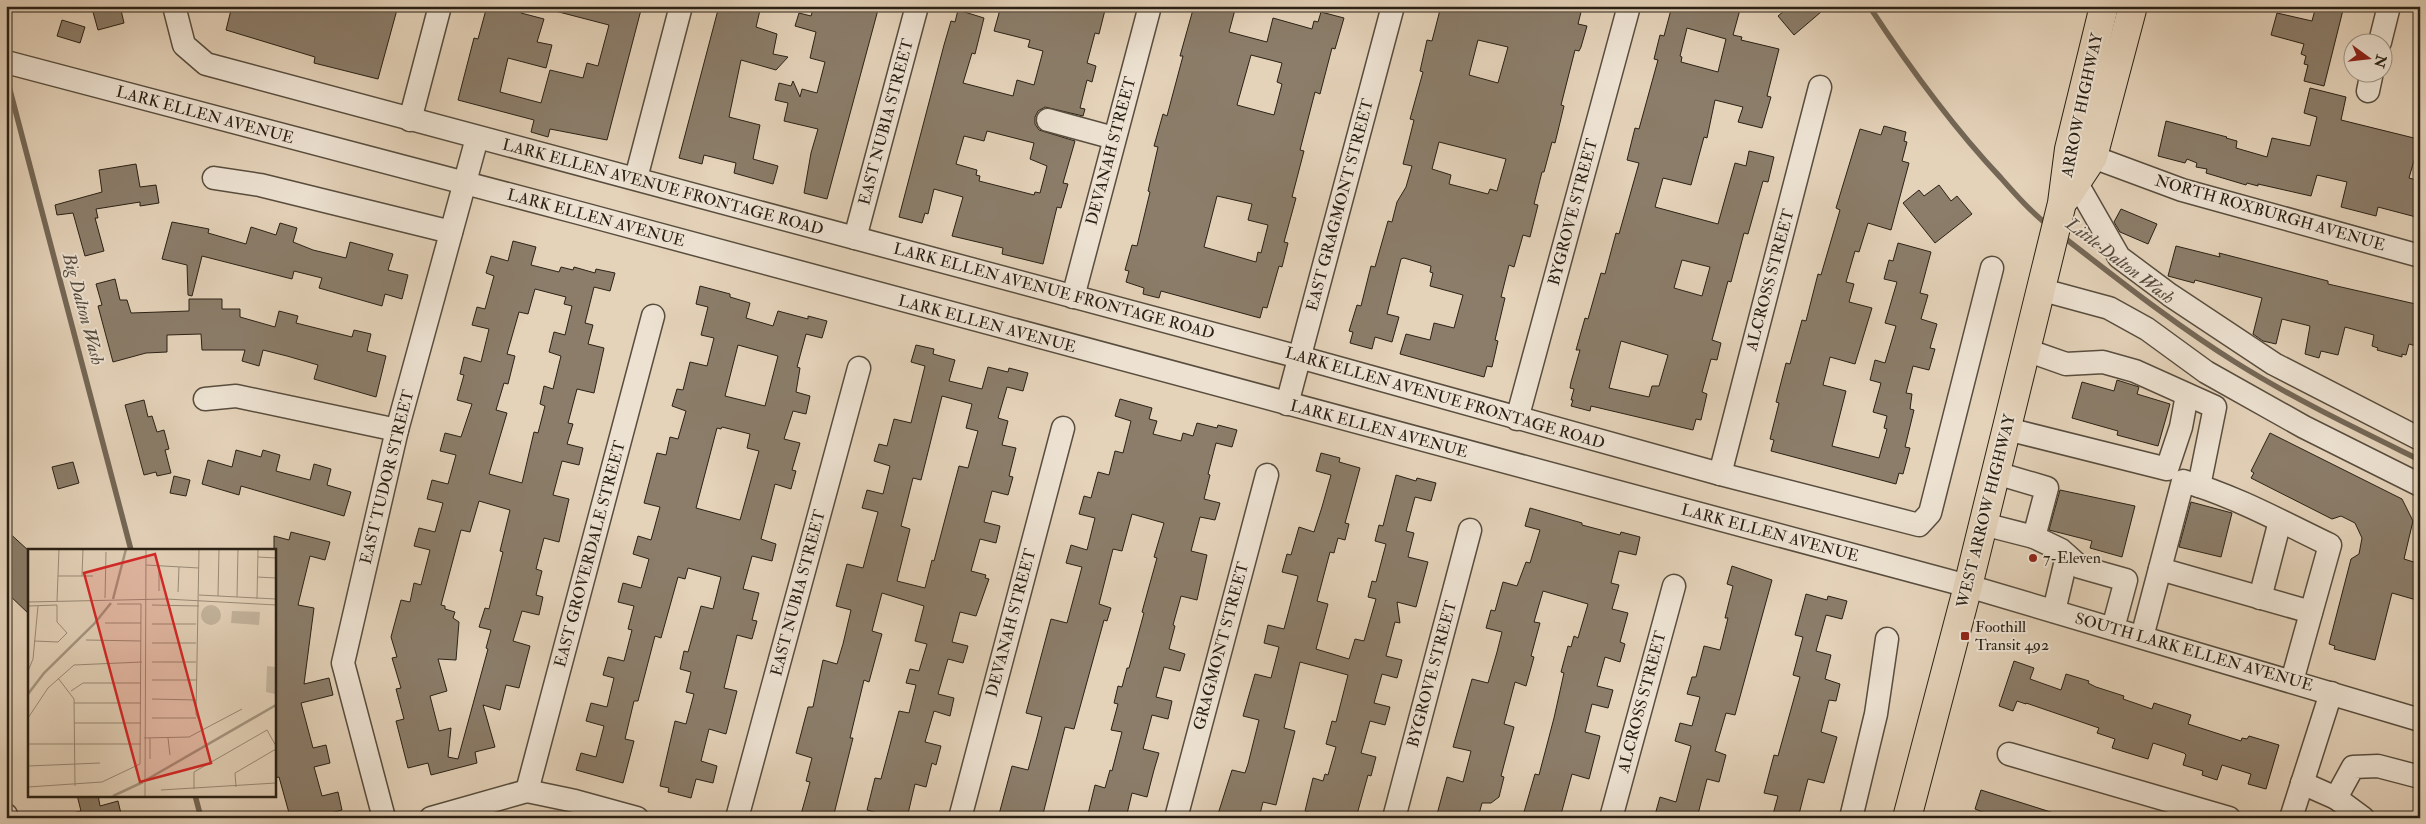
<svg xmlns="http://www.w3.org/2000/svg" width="2426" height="824" viewBox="0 0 2426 824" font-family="'IM FELL Double Pica',serif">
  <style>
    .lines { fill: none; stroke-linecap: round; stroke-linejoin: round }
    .stream { stroke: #746756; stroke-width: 5.5 }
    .building { fill: #8b7d6a; stroke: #2a2115; fill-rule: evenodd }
    .minor-casing { stroke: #584d3e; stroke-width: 25 }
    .major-casing { stroke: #2a2115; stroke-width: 30 }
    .minor { stroke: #ede2d2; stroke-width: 22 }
    .major { stroke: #e4d2b9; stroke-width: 28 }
    .poi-dot { fill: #8f2418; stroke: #ede2d2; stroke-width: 2 }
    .labels { text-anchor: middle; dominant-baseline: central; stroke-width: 4; stroke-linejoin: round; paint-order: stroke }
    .street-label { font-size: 16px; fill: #2a2115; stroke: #ede2d2 }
    .poi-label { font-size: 16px; fill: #2a2115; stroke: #ede2d2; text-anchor: start }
    .water-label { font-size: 18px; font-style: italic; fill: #554a3b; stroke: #ede2d2 }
    .inset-river { fill: none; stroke: #a59681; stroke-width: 2.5 }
    .inset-road { fill: none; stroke: #9a8b77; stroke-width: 1 }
    .view { fill: #d62828; fill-opacity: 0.15; stroke: #d62828; stroke-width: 2.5 }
    .inset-edge { fill: none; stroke: #2a2115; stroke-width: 2.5 }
  </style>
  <rect width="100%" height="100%" fill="#e4d2b9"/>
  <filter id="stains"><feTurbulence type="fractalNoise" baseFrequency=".004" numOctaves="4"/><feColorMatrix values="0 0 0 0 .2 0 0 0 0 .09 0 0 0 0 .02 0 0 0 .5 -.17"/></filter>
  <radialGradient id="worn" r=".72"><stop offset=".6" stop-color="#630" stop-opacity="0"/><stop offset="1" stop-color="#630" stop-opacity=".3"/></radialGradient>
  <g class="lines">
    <!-- stream -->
    <g class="stream">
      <path d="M1869 6C1909 67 1951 125 2001 178 2016 195 2031 212 2049 226"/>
      <polyline points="6,75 131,550"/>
      <path d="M2062 236C2119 280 2174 324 2235 362 2294 399 2357 429 2420 460"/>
      <polyline points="195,795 201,818"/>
    </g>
  </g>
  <!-- building -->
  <g class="building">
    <polygon points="94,6 120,6 124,23 98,30 93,12 96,11"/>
    <polygon points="232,6 398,6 378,79 314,63 315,57 226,30"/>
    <polygon points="487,6 522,6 521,13 544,19 537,42 552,45 546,68 508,58 500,92 541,103 550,70 583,78 587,63 598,66 609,25 555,11 556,6 642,6 607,140 550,129 548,137 531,132 534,120 458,100 474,38 478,39"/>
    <polygon points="719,6 761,6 756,27 777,34 773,54 788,57 776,70 741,60 729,117 760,125 753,159 778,166 773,184 734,173 736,163 704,155 702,164 679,158"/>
    <polygon points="814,6 879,6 827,199 804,193 811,153 818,129 784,121 788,103 775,100 779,83 791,86 793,81 800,97 802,89 817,93 825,62 810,58 816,32 795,26 799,13 811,16"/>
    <path d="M1001 6H1106L1099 34 1095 33 1087 63 1096 66 1092 82 1087 80 1080 108 1085 109 1083 116 1045 107 1038 111 1035 117V124L1039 130 1075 141 1063 183 1068 184 1061 208 1057 207 1043 264 1002 254 1003 248 952 236 963 197 934 189 928 214 925 213 922 223 899 217 944 45 951 21 955 22 958 10 984 18 975 54 972 53 963 83 1013 96 1017 80 1034 85 1043 51 1028 47 1030 40 994 31ZM987 131 1034 143 1030 159 1047 166 1040 193 1035 192 1034 195 979 181 980 176 976 175 977 170 956 164 964 136 984 141Z"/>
    <path d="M1194 6H1236L1229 32 1267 42 1273 18 1312 29 1314 21 1318 22 1321 12 1344 18 1335 49 1332 48 1320 94 1315 92 1300 150 1304 151 1292 197 1296 198 1284 242 1288 243 1282 267 1279 266 1267 308 1263 307 1260 318 1161 291 1159 298 1143 294 1144 288 1126 282 1129 271 1125 270 1132 245 1137 246 1150 192 1148 191 1158 147 1154 146 1163 114 1167 116 1183 56H1180ZM1251 55 1282 63 1277 82 1282 84 1274 115 1237 105ZM1217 196 1252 204 1248 220 1268 225 1261 253 1258 252 1256 262 1204 247Z"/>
    <path d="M1441 6H1504L1517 10 1518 6H1559L1581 12 1578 24 1587 26 1581 47 1579 51 1575 50 1561 105 1564 106 1555 143 1552 142 1544 172H1542L1534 204 1538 205 1530 237 1523 235 1514 267 1509 265 1501 297 1505 298 1495 340 1498 341 1492 367 1487 366 1484 377 1400 354 1406 334 1430 340 1434 323 1454 328 1463 295 1430 286 1433 273 1430 272 1431 266 1404 258 1401 259 1387 314 1399 317 1392 342 1375 337 1372 349 1350 343 1353 332 1349 331 1357 305 1361 306 1371 266 1375 267 1388 221 1392 222 1397 202 1406 187 1412 166 1403 164 1414 120 1410 119 1423 72 1420 71 1427 40 1432 41ZM1478 40 1508 47 1498 83 1469 75ZM1439 142 1506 159 1497 191 1490 189 1488 194 1449 184 1451 175 1432 169Z"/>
    <path d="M1672 6H1741L1733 35 1742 37 1741 40 1779 49 1767 96 1771 97 1762 128 1738 122 1743 107 1715 100 1707 138 1704 137 1691 185 1663 178 1655 207 1718 224 1735 163 1746 166 1749 151 1774 157 1768 182 1763 181 1748 234 1744 233 1731 282 1728 281 1712 340 1721 343 1717 360 1711 359 1702 392 1707 394 1701 420 1696 419 1693 430 1591 406 1590 411 1571 406 1573 400H1571L1574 389 1570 388 1571 382 1580 350H1576L1585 318 1588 319 1601 273 1605 274 1616 233 1619 234 1639 163 1627 160 1635 128 1639 129 1658 60 1654 59 1660 35 1664 36ZM1687 28 1726 39 1718 72 1681 62 1682 57 1680 56ZM1682 260 1710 267 1702 296 1674 288ZM1621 341 1668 355 1659 386H1652L1649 397 1609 388Z"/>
    <polygon points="1790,6 1828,6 1794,35 1778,16"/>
    <polygon points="2316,6 2344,6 2324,86 2304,81 2308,65 2304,64 2306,56 2301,54 2304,44 2271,35 2277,13 2312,21"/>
    <polygon points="62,20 85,27 80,43 57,36"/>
    <polygon points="2310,88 2346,97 2341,120 2418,139 2419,143 2409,178 2420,181 2420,203 2416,217 2378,207 2376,216 2341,207 2347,182 2317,175 2311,196 2258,184 2258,186 2247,183 2246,185 2206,173 2207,169 2196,167 2197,163 2187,159 2185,163 2158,156 2166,121 2227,137 2226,138 2237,141 2236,148 2267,157 2272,138 2310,146 2317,117 2304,113"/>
    <polygon points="1884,126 1906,132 1904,141 1907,142 1902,161 1909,163 1891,230 1868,223 1859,252 1855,251 1846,282 1854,284 1849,302 1872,308 1855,364 1830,357 1823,385 1846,391 1832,446 1879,458 1887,429 1884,428 1887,416 1873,412 1881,383 1870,380 1875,360 1885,363 1896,326 1885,323 1897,282 1884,279 1889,260 1893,261 1898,243 1931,252 1920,293 1928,295 1921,319 1937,324 1930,348 1935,349 1929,370 1913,366 1906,393 1912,394 1910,409 1914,410 1905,447 1910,448 1903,474 1899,473 1896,484 1771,451 1774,440 1770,439 1779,403 1776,402 1786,363 1790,364 1802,320 1806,321 1818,274 1821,275 1840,210 1836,208 1860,129 1881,135"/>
    <polygon points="136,164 140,187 156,185 159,203 140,206 140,202 96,209 98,218 95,218 104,251 85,256 73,213 57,215 55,205 102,192 99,170"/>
    <polygon points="1939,185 1951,201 1957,196 1972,214 1935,243 1903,203 1919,190 1924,196"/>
    <polygon points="2121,209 2157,224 2148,244 2120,232 2114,222"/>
    <polygon points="172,222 209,229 208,233 246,244 251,227 276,235 280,223 297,228 293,242 313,250 346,258 350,242 393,254 388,270 408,275 402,299 385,294 382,306 319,288 322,278 294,271 292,279 202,256 192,296 188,295 187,265 162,259"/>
    <path d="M513 241 536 247 531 265 559 272 561 267 573 270 574 267 595 273 596 269 615 273 610 291 594 287 585 323 593 325 588 344 604 348 594 393 577 389 568 423 573 424 567 444 583 448 579 465 562 461 553 495 569 499 559 542 544 538 536 569 542 571 536 595 543 597 539 615 522 611 513 641 530 646 519 688 506 685 500 710 483 705 495 747 475 752 477 763 431 775 428 763 408 768 396 721 404 719 396 689 401 688 392 658 397 657 391 637 401 600 410 602 414 583 421 585 430 550 414 546 419 528 435 532 443 503 427 499 432 480 448 484 456 455 440 451 445 433 461 437 472 404 457 400 464 375 460 374 464 357 481 362 489 329 472 325 477 307 485 309 494 276 486 273 491 256 508 261ZM535 289 566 297 564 304 572 306 565 335 554 332 549 352 561 356 553 389 544 386 540 404 545 406 538 433 534 432 522 483 489 474 507 413 496 410 504 383 508 384 515 356 507 354 519 312 528 314ZM479 501 510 510 500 551 503 552 489 609 485 608 479 627 491 630 486 648 488 649 458 759 448 757 451 728 439 731 430 696 447 691 438 659 456 660 459 622 453 618 455 612 445 609V606L441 605 461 530 470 532Z"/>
    <polygon points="2176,246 2220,257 2219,253 2328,281 2328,284 2420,305 2420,347 2409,344 2406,355 2402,354 2402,357 2377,350 2378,348 2372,346 2374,335 2345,327 2338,355 2321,351 2319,358 2305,354 2310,326 2282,319 2276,344 2263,341 2253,334 2262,298 2195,280 2194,283 2168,276"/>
    <polygon points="115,279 120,300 127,300 131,313 189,311 189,299 222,299 222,309 240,309 240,317 275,327 279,311 298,316 296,323 352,337 354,330 371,334 367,351 386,356 376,397 314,379 318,365 287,356 263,350 259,366 242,361 245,350 202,350 201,334 167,335 167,352 146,353 113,362 98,306 102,305 96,284"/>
    <path d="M700 286 730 294V297L750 303 746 318 773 326 778 311 808 319V316L827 321 822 338 806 334 797 367 800 368 796 392 810 396 806 414 793 411 784 439 800 443 792 470 796 471 791 489 775 484 761 539 776 544 772 561 752 556 743 589 759 593 752 620 757 621 752 639 737 635 724 688 737 691 726 734 709 729 701 761 717 766 713 783 696 779 691 798 668 792 669 788 660 786 675 721 686 724 694 694 686 692 691 672 680 669 684 651 688 652 701 606 713 609 721 577 688 568 685 579 678 577 661 638 655 636 638 701H634L625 739 634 741 623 783 576 770 581 753 596 757 604 726 586 721 591 703 607 707 614 678 603 675 608 657 624 661 632 630 628 629 634 606 618 602 623 583 641 588 649 559 633 554 638 536 651 540 660 507 644 503 657 453 666 455 670 437 678 439 686 411 672 406 677 389 683 390 690 362 707 366 714 338 701 335 708 307 696 304ZM738 345 778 356 765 406 725 396ZM722 427 750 434 747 448 759 451 740 520 696 508 717 428 721 429Z"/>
    <path d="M916 345 934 349 933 354 955 360 949 381 982 389 988 367 1008 372 1009 368 1028 373 1023 391 1007 387 998 418 1008 421 1002 445 1016 448 1009 476 1013 477 1008 495 992 491 984 522 1000 526 996 543 980 539 971 571 986 575 985 578 989 579 976 616 960 612 952 642 968 646 963 663 948 659 938 694 954 698 950 716 934 711 925 742 941 746 936 765 932 763 926 787 915 784 907 818H880L881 814 867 810 875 778 881 779 899 711 909 713 916 685 906 683 910 669 919 671 927 644 915 641 924 606 882 593 872 631 882 634 869 682 864 680 850 738H853L833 818H800L810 782 806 781 812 758 796 753 808 707H813L823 660 837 664 843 644 851 610 836 606 847 564 863 568 878 512 862 508 867 490 883 494 890 466 874 461 879 444 887 446 894 419 911 423 925 366 911 362ZM942 396 972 404 966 428 978 431 968 468 959 466 934 561 932 560 925 588 897 581 910 529 901 526 913 478 921 480Z"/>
    <polygon points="2117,380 2139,387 2137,394 2170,404 2158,446 2117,435 2118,431 2072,418 2082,382 2114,391"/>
    <polygon points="1120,399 1152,408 1149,419 1157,421 1153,434 1181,441 1183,433 1193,436 1197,423 1217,428 1218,425 1237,430 1232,447 1216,443 1208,474 1210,475 1204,499 1220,503 1215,520 1200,517 1191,551 1207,555 1197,600 1181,596 1173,625 1175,626 1169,649 1185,654 1180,671 1164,667 1156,697 1172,701 1168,719 1152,715 1143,749 1159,753 1154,770 1147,797 1132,793 1126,818 1087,818 1095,785 1105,788 1110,770 1112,771 1122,732 1111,730 1118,704 1114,703 1118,686 1122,687 1127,668 1129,668 1144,613 1142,612 1157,558 1154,557 1164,523 1132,514 1122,551 1113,549 1099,604 1111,608 1107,621 1104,620 1074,729 1065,727 1042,818 998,818 1012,766 1028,770 1037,737 1042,717 1026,713 1051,619 1067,623 1082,567 1066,563 1071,545 1087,550 1095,518 1079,514 1084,496 1091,498 1098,472 1109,475 1115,451 1123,453 1131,421 1115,416"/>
    <polygon points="144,400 148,417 152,416 157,432 164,430 169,449 165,450 171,473 157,476 156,472 144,475 125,405"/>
    <polygon points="2270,433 2402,499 2413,521 2404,559 2420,564 2420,601 2392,593 2375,660 2334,649 2335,646 2329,644 2351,559 2359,554 2362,538 2355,523 2341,516 2332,519 2251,478 2254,473 2251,471"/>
    <polygon points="236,450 261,457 263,450 280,455 276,471 310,480 314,464 331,469 327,485 351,492 344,516 241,486 239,495 202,484 208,460 232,467"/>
    <polygon points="1321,453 1340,458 1339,462 1360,468 1345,523 1349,524 1345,540 1338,538 1334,553 1330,552 1317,601 1328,604 1316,649 1349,659 1355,639 1364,641 1376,599 1368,597 1372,581 1376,582 1386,544 1375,541 1379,525 1383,526 1396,475 1416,481 1417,478 1436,483 1431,501 1415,497 1406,531 1414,533 1408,557 1428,562 1416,607 1397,602 1400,623 1395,622 1386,656 1402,660 1397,678 1382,674 1374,703 1390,707 1385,725 1370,721 1361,753 1376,757 1371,776 1368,775 1356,818 1330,818 1305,811 1313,778 1323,781 1325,774 1328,775 1336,747 1326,744 1332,721 1336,722 1348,675 1300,662 1284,728 1295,731 1276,805 1263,802 1259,818 1233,818 1218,814 1232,770 1245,773 1248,764 1259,720 1243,716 1255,674 1271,678 1279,647 1264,643 1268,625 1284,629 1298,576 1282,572 1287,554 1291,555 1299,527 1314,532 1322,507 1331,475 1316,471"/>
    <polygon points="73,462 79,483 58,489 52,467"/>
    <polygon points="174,476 190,480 186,496 170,493"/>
    <polygon points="2060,490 2135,506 2122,557 2090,548 2092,541 2049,530"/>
    <polygon points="2191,502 2232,513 2221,557 2179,547"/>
    <polygon points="1530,508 1582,523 1582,525 1620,535 1621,532 1640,537 1636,555 1619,551 1611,583 1619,585 1612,609 1628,613 1620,642 1625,644 1620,662 1605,657 1597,686 1613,690 1608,708 1592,704 1585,732 1600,736 1589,779 1572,774 1560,818 1544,818 1524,812 1535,774 1539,775 1554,718 1564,673 1561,672 1568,646 1571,647 1574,636 1578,638 1588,604 1543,591 1534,622 1540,623 1531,656 1534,657 1526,686 1515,682 1504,724 1514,727 1501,776 1504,777 1499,797 1491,803 1482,803 1478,818 1436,818 1447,777 1463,782 1471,751 1453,747 1472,679 1488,683 1497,652 1502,632 1486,628 1491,610 1495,611 1503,582 1517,586 1526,562 1530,563 1540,530 1525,526"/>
    <polygon points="6,530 29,551 29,614 6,592"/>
    <polygon points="291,532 330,542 325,560 310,556 298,605 314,608 304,684 329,678 333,695 301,703 313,748 326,745 330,763 314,767 322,796 338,792 342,810 312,818 292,818 291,812 289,813 279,777 274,778 274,536 289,540"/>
    <polygon points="1732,566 1772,580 1735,715 1726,713 1715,751 1726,755 1719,782 1707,779 1697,818 1665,818 1655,815 1660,797 1676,802 1691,746 1675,741 1680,723 1692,726 1700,697 1687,694 1692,677 1696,677 1704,646 1720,650 1728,618 1725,618 1733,586 1727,584"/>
    <polygon points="1806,594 1827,600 1828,596 1847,601 1842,619 1826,615 1816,651 1831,655 1825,679 1840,684 1836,701 1829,700 1821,732 1837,737 1824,783 1808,779 1798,818 1772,818 1778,796 1764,793 1774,755 1778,756 1800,677 1793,675 1803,637 1795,635"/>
    <polygon points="2014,661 2034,668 2030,679 2061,690 2066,674 2089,681 2088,683 2096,687 2124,696 2123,699 2152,709 2154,703 2191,715 2188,724 2241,741 2242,738 2247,739 2249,736 2279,745 2266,789 2248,784 2251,774 2222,765 2217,780 2202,775 2203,771 2183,765 2186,755 2184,753 2153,743 2148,759 2112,748 2115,739 2097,733 2099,728 2026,703 2026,704 2017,701 2013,711 1999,706"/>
    <polygon points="1981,790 2057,814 2057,818 1983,818 1985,813 1975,809"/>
    <polygon points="77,795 98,795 100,806 118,801 122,818 74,818 73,813 81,811"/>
  </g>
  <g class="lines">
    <!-- minor casing -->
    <g class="minor-casing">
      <g id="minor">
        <polyline points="174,6 184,45 206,64 1299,357 1720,474 1919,525 1930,513 1992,268"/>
        <polyline points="2380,42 2389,6"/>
        <polyline points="6,62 583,214 1968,586 2420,720"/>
        <polyline points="2368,91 2372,72"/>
        <polyline points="410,120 440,6"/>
        <polyline points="1048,120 1114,138"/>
        <polyline points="2093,157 2182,190 2420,256"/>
        <polyline points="214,178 260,185 451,232"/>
        <polyline points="636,178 681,6"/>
        <polyline points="2076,182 2119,257 2170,295 2274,364 2420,439"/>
        <polyline points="855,238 917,6"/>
        <polyline points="2050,292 2109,308 2147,329 2206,372 2304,427 2420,485"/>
        <polyline points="1073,297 1150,6"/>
        <polyline points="2026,350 2066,364 2103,362 2135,371 2215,407 2199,486"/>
        <polyline points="205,399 236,396 397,430"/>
        <polyline points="1287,404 1393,6"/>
        <polyline points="1517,419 1629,6"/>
        <polyline points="2007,429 2167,469 2181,427 2187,395"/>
        <polyline points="1996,473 2047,488 2034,537 2061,550 2080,567 2126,580 2113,628"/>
        <polyline points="1720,474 1820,87"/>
        <polyline points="1983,524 2034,537"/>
        <polyline points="2160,569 2311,612"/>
        <polyline points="2260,598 2280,521"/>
        <polyline points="2054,611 2067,556"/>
        <path d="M2142 637 2183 481C2235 496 2282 522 2330 545L2292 681"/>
        <polyline points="2009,754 2229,818"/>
        <polyline points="2302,783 2336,798 2363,818"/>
        <polyline points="527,791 653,316"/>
        <polyline points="2336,798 2353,767 2378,766 2420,777"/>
        <polyline points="6,815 7,818"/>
        <polyline points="384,818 343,663 397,430 477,138"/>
        <polyline points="431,818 527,791 575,801 637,818"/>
        <polyline points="737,818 859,368"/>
        <polyline points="960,818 1063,428"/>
        <polyline points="1176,818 1267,475"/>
        <polyline points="1394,818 1470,530"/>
        <polyline points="1611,818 1674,586"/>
        <polyline points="1851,818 1876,714 1887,639"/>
        <polyline points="2291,818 2331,693"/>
      </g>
    </g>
    <!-- major casing -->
    <g class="major-casing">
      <g id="major">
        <polyline points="2066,198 2093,157 2133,6"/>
        <polyline points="1907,818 1968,586 2062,203 2069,149 2104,6"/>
      </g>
    </g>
    <!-- minor -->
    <use href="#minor" class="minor"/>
    <!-- major -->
    <use href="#major" class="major"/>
  </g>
  <!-- markers -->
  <g class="poi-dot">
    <circle cx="2033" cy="558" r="5"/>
    <rect x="1960" y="631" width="10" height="10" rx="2.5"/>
  </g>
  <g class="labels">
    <!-- street labels -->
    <g class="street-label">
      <text transform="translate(2082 105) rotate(-78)">ARROW HIGHWAY</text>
      <text transform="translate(205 115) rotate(15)">LARK ELLEN AVENUE</text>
      <text transform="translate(886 122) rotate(-75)">EAST NUBIA STREET</text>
      <text transform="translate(1111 151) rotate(-75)">DEVANAH STREET</text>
      <text transform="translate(663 187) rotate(15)">LARK ELLEN AVENUE FRONTAGE ROAD</text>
      <text transform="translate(1340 205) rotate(-75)">EAST GRAGMONT STREET</text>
      <text transform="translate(1573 212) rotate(-75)">BYGROVE STREET</text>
      <text transform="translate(2270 213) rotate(16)">NORTH ROXBURGH AVENUE</text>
      <text transform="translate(596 218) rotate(15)">LARK ELLEN AVENUE</text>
      <text transform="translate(1770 280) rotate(-75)">ALCROSS STREET</text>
      <text transform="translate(1054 291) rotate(15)">LARK ELLEN AVENUE FRONTAGE ROAD</text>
      <text transform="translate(987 324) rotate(15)">LARK ELLEN AVENUE</text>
      <text transform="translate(1445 398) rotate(16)">LARK ELLEN AVENUE FRONTAGE ROAD</text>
      <text transform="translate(1379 429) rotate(15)">LARK ELLEN AVENUE</text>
      <text transform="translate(387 477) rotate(-76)">EAST TUDOR STREET</text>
      <text transform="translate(1986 511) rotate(-76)">WEST ARROW HIGHWAY</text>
      <text transform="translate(1770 533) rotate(15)">LARK ELLEN AVENUE</text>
      <text transform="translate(590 554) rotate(-75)">EAST GROVERDALE STREET</text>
      <text transform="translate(798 593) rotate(-75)">EAST NUBIA STREET</text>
      <text transform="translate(1011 623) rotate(-75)">DEVANAH STREET</text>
      <text transform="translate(1221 646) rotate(-75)">GRAGMONT STREET</text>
      <text transform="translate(2194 652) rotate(16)">SOUTH LARK ELLEN AVENUE</text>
      <text transform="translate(1432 674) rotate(-75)">BYGROVE STREET</text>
      <text transform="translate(1642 702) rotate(-75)">ALCROSS STREET</text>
    </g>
    <!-- poi labels -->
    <g class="poi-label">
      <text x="2043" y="558">7-Eleven</text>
      <text x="1975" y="627">Foothill<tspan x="1975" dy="18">Transit 492</tspan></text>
    </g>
    <!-- water labels -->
    <g class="water-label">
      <text transform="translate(2120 261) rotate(37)">Little Dalton Wash</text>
      <text transform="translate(83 309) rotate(75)">Big Dalton Wash</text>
    </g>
  </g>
  <!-- overview -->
  <g transform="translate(28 549)">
    <rect width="248" height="248" fill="#e4d2b9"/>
    <path d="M173 66a10 10 0 1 1 20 0a10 10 0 1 1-20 0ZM204 62 232 63 231 76 203 74ZM239 117 247 118V145L238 143Z" fill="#c4b49d"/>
    <path class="inset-river" d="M85 50 98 0M0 145 16 124 66 75 83 54M118 231 248 156M85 247 115 233"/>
    <path class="inset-road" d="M171 0 168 165 175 180M230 8 248 9M118 16 171 19M30 27H65M54 27 55 0M229 28 248 29M131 42V17M150 43 151 18M171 46 248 50M190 47 191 0M209 48 210 0M77 49 78 3M229 50 230 0M29 52 31 0M0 53 138 50 248 56M124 56 171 57M0 57 29 56V73L39 84 30 93 6 92M77 74H113M124 75H168M58 91 113 92M124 94H168M124 113H168M0 122 5 110 10 57M30 129 46 150 47 237M124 131H168M43 142 55 134H113M124 150 168 151M46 154H113M0 169 20 139 46 116 114 113M124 169H168M46 174H113M116 189 161 188 214 160M122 189V210M140 189 142 206M0 195H113M0 217 72 214M0 238 74 233 112 215 113 55H89M208 238 207 224 248 200M166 240V223L239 181 248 197M133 241 248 234M117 247 118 0"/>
    <path class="view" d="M127 5 183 214 112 233 56 24Z"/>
    <rect width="248" height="248" class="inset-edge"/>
  </g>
  <!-- margin -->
  <rect width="2426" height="824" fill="none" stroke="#e4d2b9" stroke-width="25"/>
  <rect x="8" y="8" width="2411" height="809" fill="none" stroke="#2a2115" stroke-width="2.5"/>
  <rect x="12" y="12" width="2401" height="799" fill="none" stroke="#2a2115"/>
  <!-- north arrow -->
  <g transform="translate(2368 58) rotate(105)"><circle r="24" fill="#ede2d2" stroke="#9f9586"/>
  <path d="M0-4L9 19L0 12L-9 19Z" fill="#8f2418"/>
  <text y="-8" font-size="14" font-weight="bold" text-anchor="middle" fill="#2a2115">N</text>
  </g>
  <rect width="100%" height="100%" filter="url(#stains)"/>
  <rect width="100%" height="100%" fill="url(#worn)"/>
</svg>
